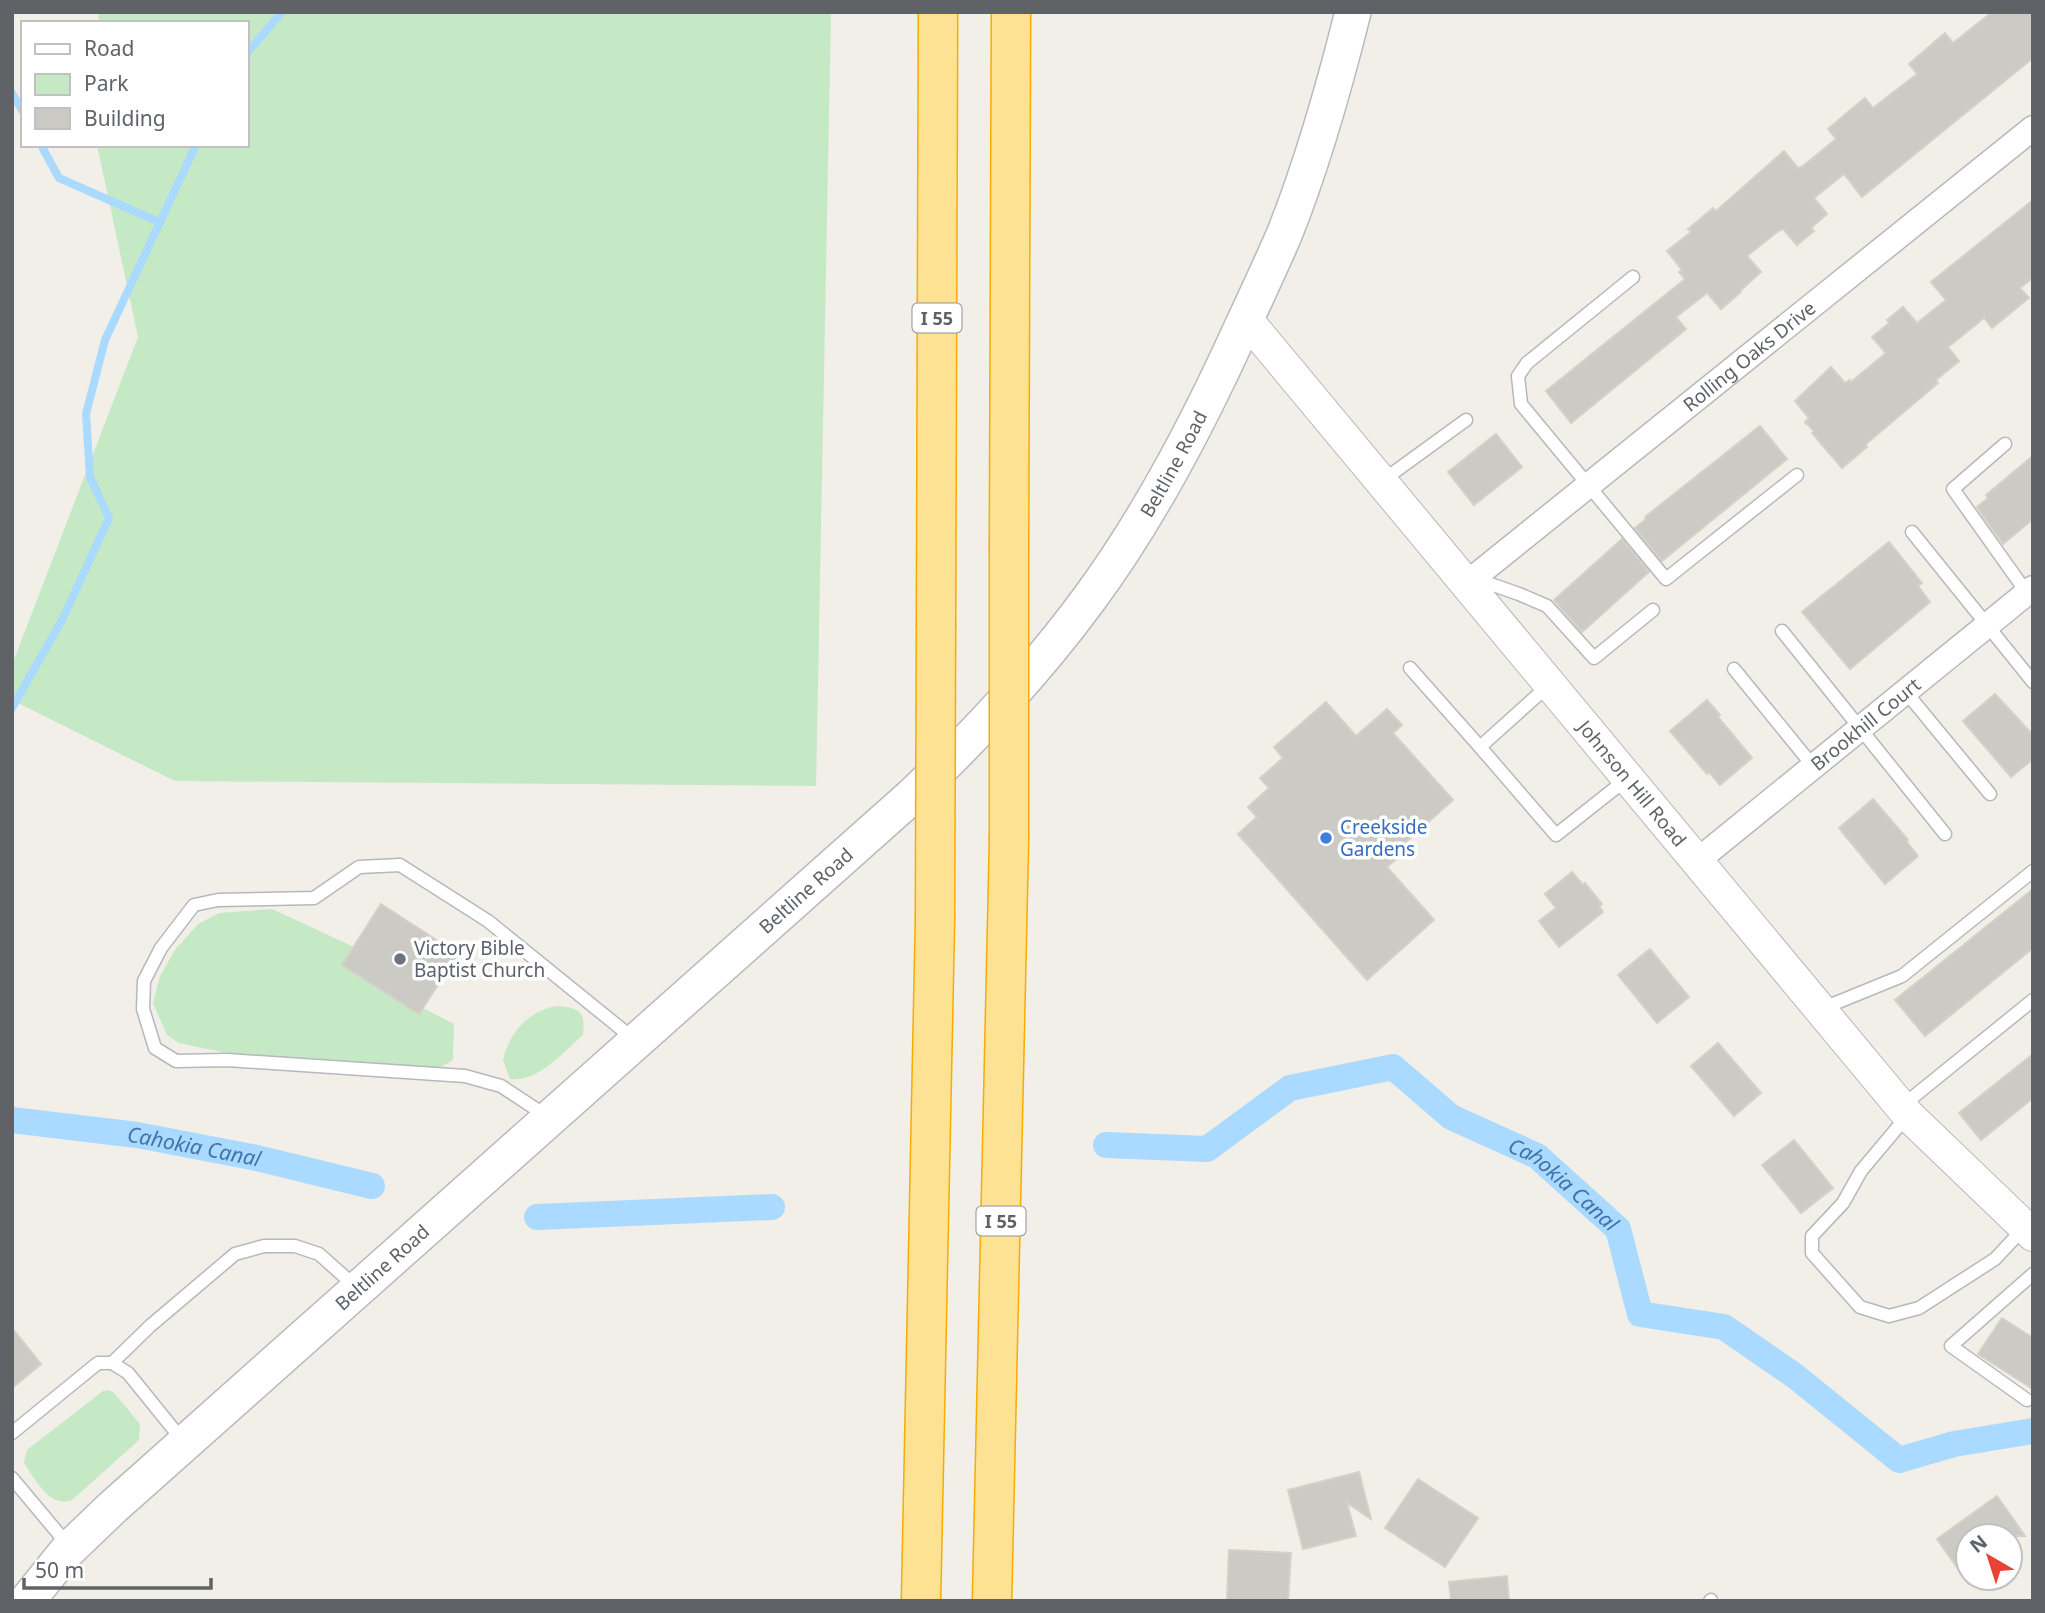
<svg xmlns="http://www.w3.org/2000/svg" width="2045" height="1613" viewBox="0 0 2045 1613" font-family="'Noto Sans',sans-serif">
  <style>
    .green { fill: #c5e8c5 }
    .lines { fill: none; stroke-linecap: round; stroke-linejoin: round }
    .stream { stroke: #aadaff; stroke-width: 8 }
    .canal { stroke: #aadaff; stroke-width: 26 }
    .building { fill: #cccac5; stroke: #d6d1c6; stroke-width: 2 }
    .service-casing { stroke: #b5b8bc; stroke-width: 15 }
    .minor-casing { stroke: #b5b8bc; stroke-width: 27 }
    .tertiary-casing { stroke: #b5b8bc; stroke-width: 34 }
    .secondary-casing { stroke: #b6babf; stroke-width: 38 }
    .motorway-casing { stroke: #f9ab00; stroke-width: 41 }
    .service { stroke: #fff; stroke-width: 12 }
    .minor { stroke: #fff; stroke-width: 24 }
    .tertiary { stroke: #fff; stroke-width: 32 }
    .secondary { stroke: #fff; stroke-width: 35 }
    .motorway { stroke: #fde293; stroke-width: 38 }
    .motorway-bridge-casing { stroke: #f9ab00; stroke-width: 41; stroke-linecap: butt }
    .motorway-bridge { stroke: #fde293; stroke-width: 38 }
    .shop-dot { fill: #3f7fe0; stroke: #fff; stroke-width: 2.5 }
    .worship-dot { fill: #6b7280; stroke: #fff; stroke-width: 2.5 }
    .labels { text-anchor: middle; dominant-baseline: central; stroke-width: 7; stroke-linejoin: round; paint-order: stroke }
    .shield { fill: #fff; stroke: #8f9295; stroke-width: 2 }
    .shield-label { font-size: 18px; font-weight: bold; fill: #5f6368 }
    .street-label { font-size: 19px; fill: #5f6368; stroke: #fff }
    .shop-label { font-size: 19px; fill: #366cbe; stroke: #fff; text-anchor: start }
    .worship-label { font-size: 19px; fill: #5b616d; stroke: #fff; text-anchor: start }
    .water-label { font-size: 21px; font-style: italic; fill: #4174aa; stroke: #fff }
  </style>
  <rect width="100%" height="100%" fill="#f1efe8"/>
  <!-- green -->
  <g class="green">
    <polygon points="99,12 831,12 816,786 175,781 12,700 12,665 138,337 97,145 247,145 247,23 98,23"/>
    <polygon points="272,909 354,947 342,965 418,1014 423,1008 454,1024 453,1060 439,1068 236,1055 179,1043 167,1035 153,1003 160,976 175,950 198,924 219,913"/>
    <path d="M557 1006C579 1008 586 1011 583 1035 564 1051 538 1083 510 1079L503 1060C510 1032 528 1011 557 1006Z"/>
    <path d="M109 1390 114 1393 140 1424 139 1440 72 1500C50 1509 35 1479 24 1463L27 1450 103 1391Z"/>
  </g>
  <g class="lines">
    <!-- stream -->
    <g class="stream">
      <polyline points="247,53 282,12"/>
      <polyline points="12,93 23,112"/>
      <polyline points="41,145 59,178 159,222"/>
      <polyline points="12,708 62,620 109,518 90,477 86,414 105,340 196,145"/>
    </g>
    <!-- canal -->
    <g class="canal">
      <path id="s1" d="M12 1120 137 1135 252 1157 372 1186"/>
      <path id="s2" d="M1106 1145 1207 1149 1290 1088 1393 1067 1451 1117 1537 1156 1618 1229 1640 1314 1724 1327 1795 1376 1899 1460 1954 1444 2033 1431"/>
      <polyline points="537,1217 772,1207"/>
    </g>
  </g>
  <!-- building -->
  <g class="building">
    <polygon points="1992,12 2033,12 2033,58 1862,197 1844,174 1814,198 1827,214 1811,228 1814,231 1797,245 1783,229 1777,232 1747,256 1761,272 1740,291 1741,292 1721,309 1707,293 1676,317 1686,329 1571,423 1546,391 1685,279 1679,272 1682,270 1667,251 1691,232 1688,229 1713,208 1716,211 1784,151 1798,168 1803,166 1836,139 1828,129 1848,112 1865,98 1873,108 1917,74 1909,64 1945,33 1953,43"/>
    <polygon points="2033,200 2033,278 2020,288 2029,298 1992,328 1984,318 1948,347 1959,361 1936,380 1938,383 1866,444 1867,447 1842,468 1812,433 1814,431 1805,422 1809,418 1795,401 1831,367 1845,383 1850,380 1851,382 1886,353 1872,337 1889,323 1887,320 1903,307 1917,323 1946,300 1931,282"/>
    <polygon points="1760,426 1787,459 1662,561 1635,528 1646,519 1645,517"/>
    <polygon points="1496,434 1522,467 1474,505 1448,472"/>
    <polygon points="2033,456 2033,519 2003,544 1977,507 1988,498 1986,495"/>
    <polygon points="1622,539 1649,572 1582,632 1554,600"/>
    <polygon points="1889,542 1922,583 1918,586 1930,602 1850,669 1802,612"/>
    <polygon points="1995,694 2033,735 2033,759 2011,777 1963,721"/>
    <polygon points="1707,700 1720,715 1718,717 1752,758 1720,785 1709,772 1707,774 1670,731"/>
    <polygon points="1326,702 1356,736 1387,709 1402,725 1393,733 1453,800 1406,842 1410,847 1387,867 1434,920 1367,980 1238,834 1257,817 1248,807 1269,788 1260,778 1283,758 1274,747"/>
    <polygon points="1873,799 1908,840 1906,841 1918,856 1885,884 1839,828"/>
    <polygon points="1572,872 1583,885 1585,883 1602,904 1599,906 1603,912 1559,947 1539,921 1556,908 1545,894"/>
    <polygon points="2033,889 2033,948 1925,1036 1895,1000"/>
    <polygon points="381,904 458,954 419,1014 342,965"/>
    <polygon points="1650,949 1689,997 1657,1023 1618,975"/>
    <polygon points="1718,1043 1761,1093 1734,1116 1691,1066"/>
    <polygon points="2033,1054 2033,1098 1981,1140 1959,1113"/>
    <polygon points="1794,1140 1833,1188 1801,1213 1762,1165"/>
    <polygon points="2002,1318 2033,1338 2033,1389 1978,1354"/>
    <polygon points="12,1328 41,1364 12,1388"/>
    <polygon points="1359,1472 1371,1519 1347,1503 1356,1536 1303,1549 1288,1490"/>
    <polygon points="1418,1479 1478,1518 1445,1567 1385,1528"/>
    <polygon points="1997,1496 2025,1536 1968,1536 1968,1583 1937,1539"/>
    <polygon points="1229,1550 1291,1553 1288,1601 1227,1601"/>
    <polygon points="1507,1576 1509,1601 1451,1601 1449,1582"/>
  </g>
  <g class="lines">
    <!-- service casing -->
    <g class="service-casing">
      <g id="service">
        <polyline points="1633,277 1527,363 1518,376 1521,404 1666,579 1797,475"/>
        <polyline points="2005,444 1953,489 2027,593"/>
        <polyline points="1382,481 1466,420"/>
        <polyline points="1912,532 2033,682"/>
        <polyline points="1473,578 1519,594 1547,606 1594,658 1653,610"/>
        <polyline points="1782,631 1945,834"/>
        <polyline points="1410,668 1480,747"/>
        <polyline points="1734,669 1813,766"/>
        <polyline points="1550,684 1480,747 1556,835 1628,778"/>
        <polyline points="1905,691 1990,794"/>
        <polyline points="1821,1009 1902,976 2033,871"/>
        <polyline points="1902,1106 2033,1000"/>
        <polyline points="1908,1115 1861,1171 1843,1203 1812,1236 1812,1253 1860,1307 1889,1316 1919,1308 1995,1259 2024,1228"/>
        <polyline points="548,1117 501,1086 465,1076 227,1060 176,1061 155,1048 143,1009 144,981 161,948 194,905 218,900 314,898 359,867 400,865 488,921 635,1040"/>
        <polyline points="112,1363 150,1326 235,1254 264,1246 295,1246 319,1254 356,1287"/>
        <polyline points="2027,1400 1951,1346 2033,1274"/>
        <polyline points="12,1433 98,1363 112,1363 128,1373 183,1441"/>
        <polyline points="12,1478 68,1545"/>
        <polyline points="1710,1601 1711,1600"/>
      </g>
    </g>
    <!-- minor casing -->
    <g class="minor-casing">
      <g id="minor">
        <path id="s3" d="M1467 583 2033 128"/>
        <path id="s4" d="M1697 861 2033 588"/>
      </g>
    </g>
    <!-- tertiary casing -->
    <g class="tertiary-casing">
      <g id="tertiary">
        <path id="s5" d="M1246 319 1908 1115 2033 1235"/>
      </g>
    </g>
    <!-- secondary casing -->
    <g class="secondary-casing">
      <g id="secondary">
        <path id="s6" d="M27 1601 68 1550 113 1507 912 796C976 735 1037 670 1089 599 1146 522 1191 437 1231 351 1249 312 1267 274 1284 235 1313 163 1334 88 1353 12"/>
      </g>
    </g>
    <!-- motorway casing -->
    <g class="motorway-casing">
      <g id="motorway">
        <polyline points="1009,543 1011,12"/>
        <polyline points="936,624 938,12"/>
        <polyline points="921,1601 935,919"/>
        <polyline points="992,1601 1009,840"/>
      </g>
    </g>
    <!-- service -->
    <use href="#service" class="service"/>
    <!-- minor -->
    <use href="#minor" class="minor"/>
    <!-- tertiary -->
    <use href="#tertiary" class="tertiary"/>
    <!-- secondary -->
    <use href="#secondary" class="secondary"/>
    <!-- motorway -->
    <use href="#motorway" class="motorway"/>
    <!-- motorway-bridge casing -->
    <g class="motorway-bridge-casing">
      <g id="motorway-bridge">
        <polyline points="1009,840 1009,543"/>
        <polyline points="935,919 936,624"/>
      </g>
    </g>
    <!-- motorway-bridge -->
    <use href="#motorway-bridge" class="motorway-bridge"/>
  </g>
  <!-- markers -->
  <circle class="shop-dot" cx="1326" cy="838" r="7"/>
  <circle class="worship-dot" cx="400" cy="959" r="7"/>
  <g class="labels">
    <!-- shield labels -->
    <g class="shield">
      <rect x="912.5" y="303.5" width="49" height="29" rx="5"/>
      <rect x="976.5" y="1206.5" width="49" height="29" rx="5"/>
    </g>
    <g class="shield-label">
      <text x="937" y="318">I 55</text>
      <text x="1001" y="1221">I 55</text>
    </g>
    <!-- street labels -->
    <g class="street-label">
      <text stroke="none"><textPath href="#s3" startOffset="362">Rolling Oaks Drive</textPath></text>
      <text stroke="none"><textPath href="#s6" startOffset="1622">Beltline Road</textPath></text>
      <text stroke="none"><textPath href="#s4" startOffset="217">Brookhill Court</textPath></text>
      <text stroke="none"><textPath href="#s5" startOffset="604">Johnson Hill Road</textPath></text>
      <text stroke="none"><textPath href="#s6" startOffset="1055">Beltline Road</textPath></text>
      <text stroke="none"><textPath href="#s6" startOffset="488">Beltline Road</textPath></text>
    </g>
    <!-- shop labels -->
    <g class="shop-label">
      <text x="1340" y="827">Creekside<tspan x="1340" dy="22">Gardens</tspan></text>
    </g>
    <!-- worship labels -->
    <g class="worship-label">
      <text x="414" y="948">Victory Bible<tspan x="414" dy="22">Baptist Church</tspan></text>
    </g>
    <!-- water labels -->
    <g class="water-label">
      <text stroke="none"><textPath href="#s1" startOffset="184">Cahokia Canal</textPath></text>
      <text stroke="none"><textPath href="#s2" startOffset="518">Cahokia Canal</textPath></text>
    </g>
  </g>
  <!-- border -->
  <rect width="2045" height="1613" fill="none" stroke="#5f6368" stroke-width="28"/>
  <!-- legend -->
  <rect x="21" y="21" width="228" height="126" fill="#ffffff" stroke="#bfc1c3" stroke-width="2"/>
  <rect x="35" y="44" width="35" height="10" fill="#ffffff" stroke="#bfc1c3" stroke-width="2"/>
  <text x="84" y="56" font-size="21" fill="#5f6368">Road</text>
  <rect x="35" y="74" width="35" height="21" fill="#c5e8c5" stroke="#bfc1c3" stroke-width="2"/>
  <text x="84" y="91" font-size="21" fill="#5f6368">Park</text>
  <rect x="35" y="108" width="35" height="21" fill="#cccac5" stroke="#bfc1c3" stroke-width="2"/>
  <text x="84" y="126" font-size="21" fill="#5f6368">Building</text>
  <!-- north arrow -->
  <g transform="translate(1989 1557) rotate(321)"><circle r="33" fill="#ffffff" stroke="#bfc1c3" stroke-width="2"/>
  <path d="M0-5L12 26L0 18L-12 26Z" fill="#ea4335"/>
  <text y="-10" font-size="19" font-weight="bold" text-anchor="middle" fill="#5f6368">N</text>
  </g>
  <!-- scale -->
  <path d="M24 1578v10h187v-10" fill="none" stroke="#5f6368" stroke-width="3.5"/>
  <text x="35" y="1578" font-size="21" fill="#5f6368" stroke="#ffffff" stroke-width="5" paint-order="stroke">50 m</text>
</svg>
